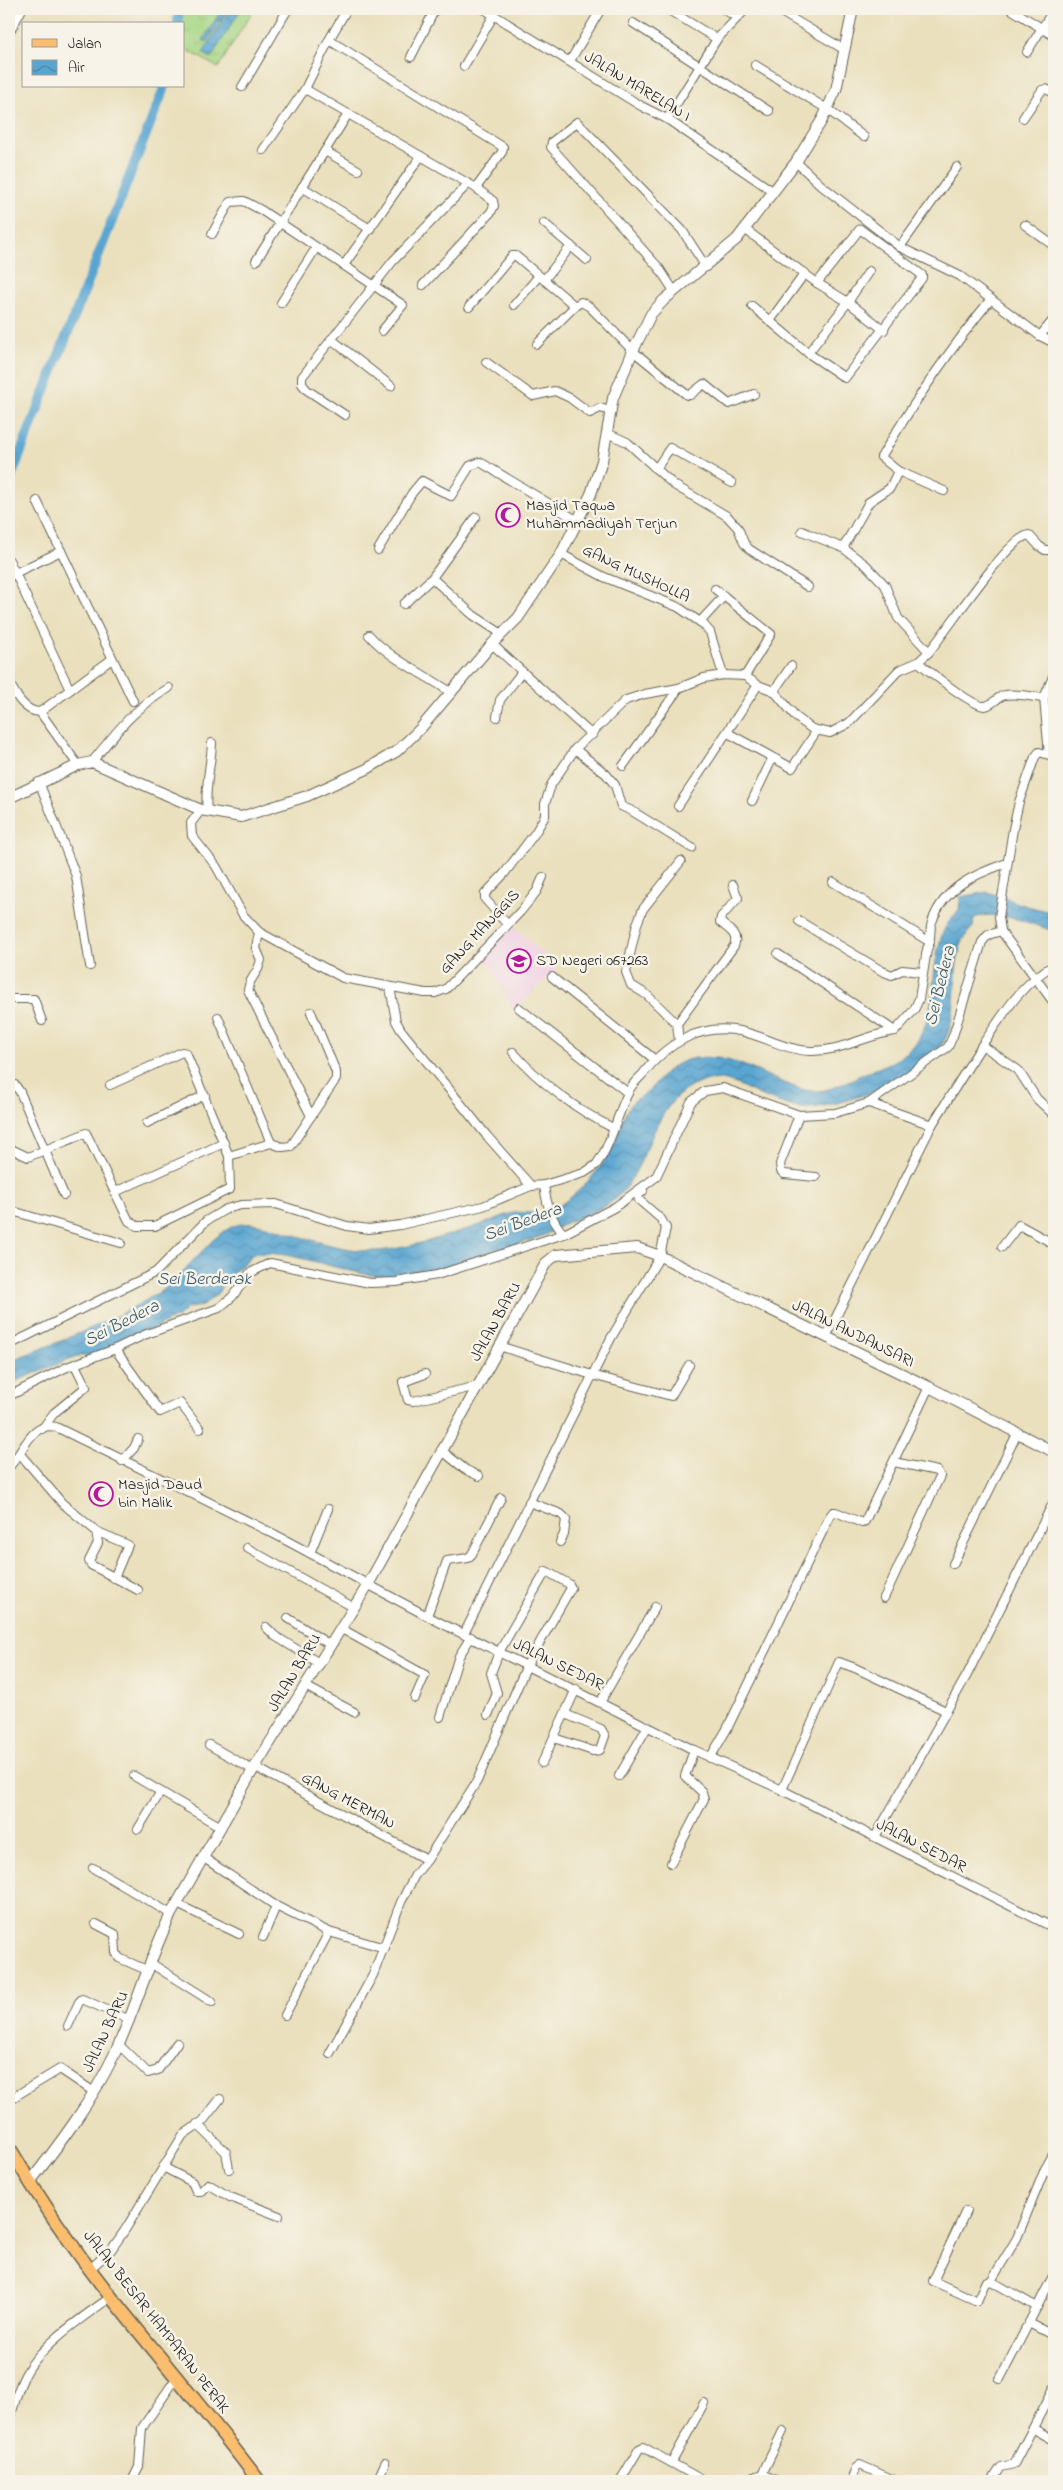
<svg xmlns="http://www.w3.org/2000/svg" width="1063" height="2490" viewBox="0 0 1063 2490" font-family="'Indie Flower',sans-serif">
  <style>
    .built { fill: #f1d0e4 }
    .park { fill: url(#park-tufts); stroke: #617950 }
    .water { fill: url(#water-waves); stroke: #3a6076 }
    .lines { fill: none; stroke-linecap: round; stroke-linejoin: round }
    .canal { stroke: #58a5d1; stroke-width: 10 }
    .minor-casing { stroke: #646154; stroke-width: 10 }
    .tertiary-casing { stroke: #646154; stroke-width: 12 }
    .primary-casing { stroke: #646154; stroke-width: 15 }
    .minor { stroke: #fff; stroke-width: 8 }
    .tertiary { stroke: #fff; stroke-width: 10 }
    .primary { stroke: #fbbd6e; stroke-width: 12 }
    .labels { text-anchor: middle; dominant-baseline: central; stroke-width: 5; stroke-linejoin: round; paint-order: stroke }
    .street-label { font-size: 16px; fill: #1c1c1c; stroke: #f7f3e8 }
    .poi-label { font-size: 16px; fill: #1c1c1c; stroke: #f7f3e8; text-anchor: start }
    .water-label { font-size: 18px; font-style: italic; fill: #375a6d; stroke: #f7f3e8 }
  </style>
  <defs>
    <pattern id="park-tufts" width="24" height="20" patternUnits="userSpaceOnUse" patternTransform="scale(1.25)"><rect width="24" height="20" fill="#a6d684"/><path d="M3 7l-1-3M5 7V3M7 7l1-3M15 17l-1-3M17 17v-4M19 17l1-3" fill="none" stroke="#8eb771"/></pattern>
    <pattern id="water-waves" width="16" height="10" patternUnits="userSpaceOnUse" patternTransform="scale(1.25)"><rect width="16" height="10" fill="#58a5d1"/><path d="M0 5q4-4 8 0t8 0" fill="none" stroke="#4886a9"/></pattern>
  </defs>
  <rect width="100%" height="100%" fill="#f7f3e8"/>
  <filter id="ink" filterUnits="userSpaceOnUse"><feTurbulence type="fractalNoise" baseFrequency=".02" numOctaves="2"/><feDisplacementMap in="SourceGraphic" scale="10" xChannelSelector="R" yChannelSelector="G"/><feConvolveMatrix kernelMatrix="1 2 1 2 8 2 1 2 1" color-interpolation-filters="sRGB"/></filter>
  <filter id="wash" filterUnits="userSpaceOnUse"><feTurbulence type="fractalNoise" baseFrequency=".0096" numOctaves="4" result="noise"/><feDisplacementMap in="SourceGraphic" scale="20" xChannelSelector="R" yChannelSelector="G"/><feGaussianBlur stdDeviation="1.12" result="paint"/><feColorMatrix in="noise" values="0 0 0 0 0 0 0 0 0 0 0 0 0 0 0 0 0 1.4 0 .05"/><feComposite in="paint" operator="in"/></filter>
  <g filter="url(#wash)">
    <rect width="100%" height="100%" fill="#eae0bd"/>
    <!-- built -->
    <polygon class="built" points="511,924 558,968 514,1010 484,953"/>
    <!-- park -->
    <polygon class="park" points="178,9 254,9 218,68 184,48 184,24 179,24"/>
    <!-- water -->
    <g class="water">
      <polygon points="222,9 228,9 207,42 203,40"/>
      <polygon points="230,9 241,9 211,58 203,53"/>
      <path d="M988 892 1027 906 1054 913V931C1029 924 1000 909 974 918L973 927C940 957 971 1024 932 1055 920 1066 905 1076 891 1084 876 1093 819 1110 802 1108 790 1107 779 1102 767 1098 748 1091 728 1075 706 1081 644 1096 654 1181 602 1208 591 1213 579 1217 568 1222 560 1226 552 1232 544 1235 523 1244 499 1249 478 1256 447 1266 412 1279 379 1276 343 1273 286 1248 253 1254L230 1276 217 1294 202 1306 187 1308 179 1316 154 1328 92 1356H77L9 1384V1361C60 1342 114 1321 161 1291 185 1275 212 1232 237 1225 257 1220 275 1229 295 1235 319 1242 344 1250 370 1251 400 1252 451 1234 481 1225 492 1221 503 1215 514 1213 524 1211 535 1215 544 1212 569 1206 601 1170 612 1148 619 1135 622 1115 631 1104 636 1098 645 1095 650 1089 661 1078 670 1065 687 1060 721 1050 753 1070 784 1083 794 1087 807 1092 818 1091 833 1090 850 1080 863 1074 877 1068 894 1063 906 1053 949 1019 919 942 959 911L960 897Z"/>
    </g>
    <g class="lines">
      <!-- canal -->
      <g class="canal">
        <polyline points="178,9 178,24"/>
        <polyline points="9,482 165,86"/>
      </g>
    </g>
  </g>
  <g filter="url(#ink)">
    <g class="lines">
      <!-- minor casing -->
      <g class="minor-casing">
        <g id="minor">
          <polyline points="484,9 641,106 667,119 774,192"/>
          <polyline points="667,9 717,39"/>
          <polyline points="723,9 737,17"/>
          <polyline points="776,9 845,50"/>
          <polyline points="1011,9 1054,36"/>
          <polyline points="633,23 769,111"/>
          <polyline points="9,33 22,9"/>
          <polyline points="329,40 503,147 502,152 476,188"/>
          <polyline points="1027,52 1054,9"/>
          <polyline points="411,57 435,9"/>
          <polyline points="570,61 601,9"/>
          <polyline points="755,65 827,109 864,137"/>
          <polyline points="464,66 494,15"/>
          <polyline points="242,87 288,9"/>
          <polyline points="305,89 476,188 493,201 494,206 491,212 423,285"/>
          <polyline points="1023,118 1042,90 1046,89 1054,93"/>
          <polyline points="667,119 717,39 746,9"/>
          <polyline points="263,150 305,89 329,40 347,9"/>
          <polyline points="325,151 358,170"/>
          <polyline points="796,162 822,186 900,247 960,276 1040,336 1054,343"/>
          <polyline points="302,187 370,229"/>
          <polyline points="544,223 587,260"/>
          <polyline points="1025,225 1054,246"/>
          <polyline points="746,230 817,283 848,302 884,330"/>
          <polyline points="212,234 230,202 244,201 261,210 403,305 382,331"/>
          <polyline points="900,247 957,167"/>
          <polyline points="256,261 348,114"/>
          <polyline points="344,265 421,156"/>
          <polyline points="544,280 571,246"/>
          <polyline points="674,291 659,268 551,147 552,142 577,122 682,230 706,267"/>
          <polyline points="281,303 316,248"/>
          <polyline points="514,305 538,277"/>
          <polyline points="752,306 808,353 845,378 922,278 922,275 860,229 817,283"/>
          <polyline points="469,307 512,256 516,256 575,306 581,302 590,307 633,351 687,395 690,395 704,384 729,404 754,394"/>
          <polyline points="770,321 805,273"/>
          <polyline points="1040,336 1054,319"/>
          <polyline points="331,339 391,386"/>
          <polyline points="537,344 575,306"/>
          <polyline points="808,353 848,302 869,271"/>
          <polyline points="486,362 533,396 555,391 570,398 590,413 600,408 610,411"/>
          <polyline points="345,415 307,390 302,384 302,377 393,261 468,184"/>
          <polyline points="607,433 627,442 674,485 727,516 738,528 744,543 749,549 808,587"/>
          <polyline points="656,469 670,448 732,483"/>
          <path d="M944 491 898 471 881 457C914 402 950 349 991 299"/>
          <polyline points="37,501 61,551"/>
          <polyline points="476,517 432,578 473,615 502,634"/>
          <polyline points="802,531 843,548 866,565 885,585 898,618 929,652"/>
          <polyline points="843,548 869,502 890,488 898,471"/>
          <polyline points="378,550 412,493 422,481 451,496 470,466 480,462 578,521"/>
          <polyline points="561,554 604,577 678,607 703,624 710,632 723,675"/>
          <polyline points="9,560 70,690"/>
          <polyline points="9,576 61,551 133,701"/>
          <polyline points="715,589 771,634 745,676"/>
          <polyline points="404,604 432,578"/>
          <polyline points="700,622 724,596"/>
          <path d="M369 635C391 660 425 674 452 693"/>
          <polyline points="492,644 592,735"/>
          <path d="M918 662C929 671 973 707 985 706 993 705 998 696 1005 695 1017 693 1032 697 1044 698"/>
          <polyline points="1054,674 1044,698 1049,755 1039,752 1035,757 1019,802 1013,829 999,917 1001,931 1054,1003"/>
          <path d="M9 682C15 694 24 712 40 712L78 765"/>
          <path d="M758 685 774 691 796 717 812 729 830 733 849 723 899 670 918 662 929 652C947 631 1008 537 1029 535L1039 546 1045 550H1054"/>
          <polyline points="774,691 791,666"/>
          <polyline points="40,712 112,659"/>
          <polyline points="497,717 500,700 522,672"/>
          <polyline points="728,733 792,768 816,732"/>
          <polyline points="575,749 606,774 615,785 621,806 632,811 692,848"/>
          <path d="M92 762C117 731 133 709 169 688"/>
          <polyline points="623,766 679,688"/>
          <polyline points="39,782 76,876 90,966"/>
          <polyline points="752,801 772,759"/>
          <polyline points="201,810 191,823 192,836 216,866 243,915 259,932 343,978 425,993 435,993 446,989 521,911 537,891 543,877"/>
          <path d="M207 812C204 788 211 767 212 743"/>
          <polyline points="833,882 930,942"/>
          <polyline points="799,921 882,971 892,975 902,970 922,972"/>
          <polyline points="507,924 485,899 485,894 504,874 535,833 545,816 545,804 551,785 575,749 626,700 645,694 679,688 704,678 723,675 745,676 758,685 678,806"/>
          <polyline points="259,932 256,948 261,960 258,969 250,982 248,990 311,1116"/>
          <polyline points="778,954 895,1031"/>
          <path d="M1054 965C1020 984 1004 1014 982 1045L1018 1070 1037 1099 1054 1115"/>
          <polyline points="552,977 654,1059"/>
          <polyline points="390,987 396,1021 401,1030 487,1136 531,1186"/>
          <polyline points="9,999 34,999 42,1021"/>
          <polyline points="519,1008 628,1093"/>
          <polyline points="218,1017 271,1143"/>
          <polyline points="677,1024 647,995 631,985 626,972 637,924 643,909 681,861"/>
          <path d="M679 1041 677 1024 734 946C739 934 729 930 720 922L721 917 738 898 733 885"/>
          <path d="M513 1052C540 1083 577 1110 613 1128"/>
          <polyline points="9,1085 15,1085 20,1092 64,1195"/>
          <polyline points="869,1103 932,1125"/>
          <polyline points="799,1115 780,1164 781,1171 784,1174 816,1177"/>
          <polyline points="147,1123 205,1095"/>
          <polyline points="9,1148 28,1157 86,1133 129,1221 137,1226 155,1226 230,1189 229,1156 186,1053 182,1052 110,1085"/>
          <polyline points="229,1156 271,1143 282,1147 291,1146 336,1079 336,1072 311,1012"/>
          <path d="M544 1185C546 1202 551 1221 564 1234"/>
          <polyline points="115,1192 224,1143"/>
          <polyline points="9,1210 121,1243"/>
          <polyline points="1002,1247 1019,1225 1054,1244"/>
          <polyline points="826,1337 932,1125 982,1045"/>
          <path d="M9 1345 156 1272 206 1221 226 1209 241 1205 276 1204 347 1226 369 1229 400 1225 483 1206 531 1186 544 1185 584 1173 596 1165 602 1156C613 1137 618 1113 628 1093 630 1086 637 1080 642 1075 666 1044 700 1023 740 1031 764 1036 785 1050 810 1051 841 1052 865 1035 895 1031L914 1010 919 999 927 949C932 940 929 931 932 922 944 887 975 874 1007 863"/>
          <polyline points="499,1346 592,1375 671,1396 689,1365"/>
          <polyline points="115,1349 160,1412 180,1403 200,1429"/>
          <polyline points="425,1374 403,1382 408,1400 413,1401 478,1386"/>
          <polyline points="9,1396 67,1367 115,1349 144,1335 219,1308 232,1297 250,1273 270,1263 370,1283 396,1282 437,1275 564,1234 615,1207 656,1177 691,1102 705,1091 723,1088 799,1115 835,1113 869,1103 948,1047 953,1036 982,942 988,935 1001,931"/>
          <polyline points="42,1429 54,1413 86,1387 75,1365"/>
          <polyline points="441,1450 466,1470 479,1476"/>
          <polyline points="20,1454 62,1503 96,1531 98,1543 89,1561 91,1565 138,1590"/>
          <polyline points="122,1461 134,1448 138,1439"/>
          <path d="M9 1467C23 1453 31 1421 56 1427L276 1535 427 1616 694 1750 782 1790 1054 1928"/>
          <polyline points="529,1502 561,1514 566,1519 564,1534 560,1542"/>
          <polyline points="96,1531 128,1545 114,1578"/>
          <polyline points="247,1548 353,1607"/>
          <polyline points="310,1553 328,1509"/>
          <polyline points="953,1564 1017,1434"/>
          <polyline points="884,1598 940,1476 937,1471 894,1462"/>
          <polyline points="427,1616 447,1561 468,1558 472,1554 501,1498"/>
          <polyline points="288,1618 330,1645"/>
          <polyline points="266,1627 275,1636 319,1663"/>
          <polyline points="340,1628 425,1675 415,1698"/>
          <polyline points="464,1634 611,1338 660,1256 666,1228 661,1219 639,1200 638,1196 643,1191"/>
          <polyline points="305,1686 354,1712"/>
          <polyline points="601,1701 655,1607"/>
          <polyline points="440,1717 459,1656 471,1637"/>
          <polyline points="554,1738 593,1751 600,1750 605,1736 601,1729 565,1714"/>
          <polyline points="209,1745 253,1770"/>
          <polyline points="710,1758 727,1729 830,1516 833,1512 836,1512 862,1523 865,1521 929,1387"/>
          <polyline points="542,1763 576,1689"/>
          <polyline points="255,1767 427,1860"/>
          <polyline points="134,1776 221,1827"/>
          <polyline points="619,1776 648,1726"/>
          <polyline points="782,1790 839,1662 855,1668 946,1711"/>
          <polyline points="138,1829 160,1793"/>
          <polyline points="875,1837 967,1675 1054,1501"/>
          <polyline points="204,1858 276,1906 329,1932 385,1948"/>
          <polyline points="671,1863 704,1799 702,1792 685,1776 694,1750"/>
          <polyline points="93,1868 171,1914"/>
          <polyline points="177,1904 239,1934"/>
          <polyline points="96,1924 115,1934 116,1952 119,1958 149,1971"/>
          <polyline points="263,1937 276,1906"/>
          <polyline points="152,1964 212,2002"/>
          <polyline points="285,2015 329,1932"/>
          <polyline points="68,2026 79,2002 82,1999 130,2020"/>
          <polyline points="119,2045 148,2073 158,2070 177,2043"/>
          <polyline points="330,2053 373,1975 401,1902 415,1875 427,1860 477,1781 527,1665 571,1588 569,1584 546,1571 499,1652 491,1673 497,1693 488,1715"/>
          <polyline points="9,2100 60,2069 94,2092"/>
          <polyline points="197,2124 226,2152 229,2169"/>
          <polyline points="163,2167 192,2182 196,2191 201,2191 208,2184 230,2197 279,2216"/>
          <polyline points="1045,2169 1054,2175"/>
          <polyline points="966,2211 933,2281 977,2301 985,2283 991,2281"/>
          <polyline points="90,2269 111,2250 125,2230 183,2135 203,2121 220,2099"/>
          <polyline points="1037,2307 991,2281 1017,2238 1045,2169 1054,2153"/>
          <polyline points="1029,2323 1054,2336"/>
          <polyline points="1000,2379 1054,2274"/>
          <path d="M9 2424C13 2409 16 2393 23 2379 37 2347 83 2317 111 2297"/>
          <polyline points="1034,2429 1054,2440"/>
          <polyline points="672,2462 704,2403"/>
          <polyline points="762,2474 783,2431"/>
          <polyline points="132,2481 139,2467 142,2428 177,2377"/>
          <polyline points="377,2481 385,2463"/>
          <polyline points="620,2481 639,2449 643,2447 704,2481"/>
          <polyline points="743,2481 762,2474 779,2481"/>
          <polyline points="851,2481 856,2468 860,2465 896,2481"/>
          <polyline points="992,2481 1001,2467 1014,2464 1054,2388"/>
        </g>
      </g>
      <!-- tertiary casing -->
      <g class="tertiary-casing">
        <g id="tertiary">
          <polyline points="9,798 78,765 92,762 201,810 241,817 307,796 367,769 397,751 420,729 492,644 518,618 561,554 591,494 602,461 613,398 633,351 651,314 664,300 737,239 796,162 822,120 836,90 853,9"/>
          <path d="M30 2182C61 2142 92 2101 114 2055 136 2009 149 1959 171 1914L253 1770 369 1583 546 1263 556 1255 637 1248 660 1256 929 1387 1054 1452"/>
        </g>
      </g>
      <!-- primary casing -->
      <g class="primary-casing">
        <path id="primary" d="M9 2147C39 2199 74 2250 111 2297 160 2359 212 2418 259 2481"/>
      </g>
      <!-- minor -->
      <use href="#minor" class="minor"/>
      <!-- tertiary -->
      <use href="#tertiary" class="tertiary"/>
      <!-- primary -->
      <use href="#primary" class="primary"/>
    </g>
  </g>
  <!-- icons -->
  <defs>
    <g id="mosque-ring" transform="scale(1.25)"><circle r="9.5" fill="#f7f3e8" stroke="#b5179e" stroke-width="1.5"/><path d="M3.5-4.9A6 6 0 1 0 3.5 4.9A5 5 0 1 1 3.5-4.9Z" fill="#b5179e"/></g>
    <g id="school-ring" transform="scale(1.25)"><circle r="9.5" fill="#f7f3e8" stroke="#b5179e" stroke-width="1.5"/><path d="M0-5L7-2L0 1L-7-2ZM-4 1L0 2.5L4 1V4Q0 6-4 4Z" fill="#b5179e"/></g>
  </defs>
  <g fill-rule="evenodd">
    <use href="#mosque-ring" x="508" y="515"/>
    <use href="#school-ring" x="519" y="961"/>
    <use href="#mosque-ring" x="101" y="1494"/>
  </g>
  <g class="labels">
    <!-- street labels -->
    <g class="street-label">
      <text transform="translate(637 87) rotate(31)">JALAN MARELAN I</text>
      <text transform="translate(636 574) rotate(25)">GANG MUSHOLLA</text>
      <text transform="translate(480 932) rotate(-47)">GANG MANGGIS</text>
      <text transform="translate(496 1322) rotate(-61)">JALAN BARU</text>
      <text transform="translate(853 1334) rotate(26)">JALAN ANDANSARI</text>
      <text transform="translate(558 1665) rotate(26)">JALAN SEDAR</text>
      <text transform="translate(295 1673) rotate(-59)">JALAN BARU</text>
      <text transform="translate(348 1801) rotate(28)">GANG MERMAN</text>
      <text transform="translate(921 1846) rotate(27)">JALAN SEDAR</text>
      <text transform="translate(106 2032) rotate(-65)">JALAN BARU</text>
      <text transform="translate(156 2322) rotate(52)">JALAN BESAR HAMPARAN PERAK</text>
    </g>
    <!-- poi labels -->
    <g class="poi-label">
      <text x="526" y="506">Masjid Taqwa<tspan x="526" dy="18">Muhammadiyah Terjun</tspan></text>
      <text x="536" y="961">SD Negeri 067263</text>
      <text x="118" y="1485">Masjid Daud<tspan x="118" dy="18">bin Malik</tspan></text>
    </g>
    <!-- water labels -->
    <g class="water-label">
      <text transform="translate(941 986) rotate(-76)">Sei Bedera</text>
      <text transform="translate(523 1223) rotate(-20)">Sei Bedera</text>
      <text x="204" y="1280">Sei Berderak</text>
      <text transform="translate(122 1324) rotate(-27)">Sei Bedera</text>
    </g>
  </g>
  <!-- margin -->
  <rect width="1063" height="2490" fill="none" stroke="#f7f3e8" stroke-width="30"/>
  <!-- legend -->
  <rect x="22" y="22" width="162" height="65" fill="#f7f3e8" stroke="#9f9d96"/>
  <rect x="32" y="39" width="25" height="8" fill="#fbbd6e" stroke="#9f9d96"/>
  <text x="68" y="48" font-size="15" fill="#1c1c1c">Jalan</text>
  <rect x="32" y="60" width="25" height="15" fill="url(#water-waves)" stroke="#9f9d96"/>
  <text x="68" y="72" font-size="15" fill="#1c1c1c">Air</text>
</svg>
